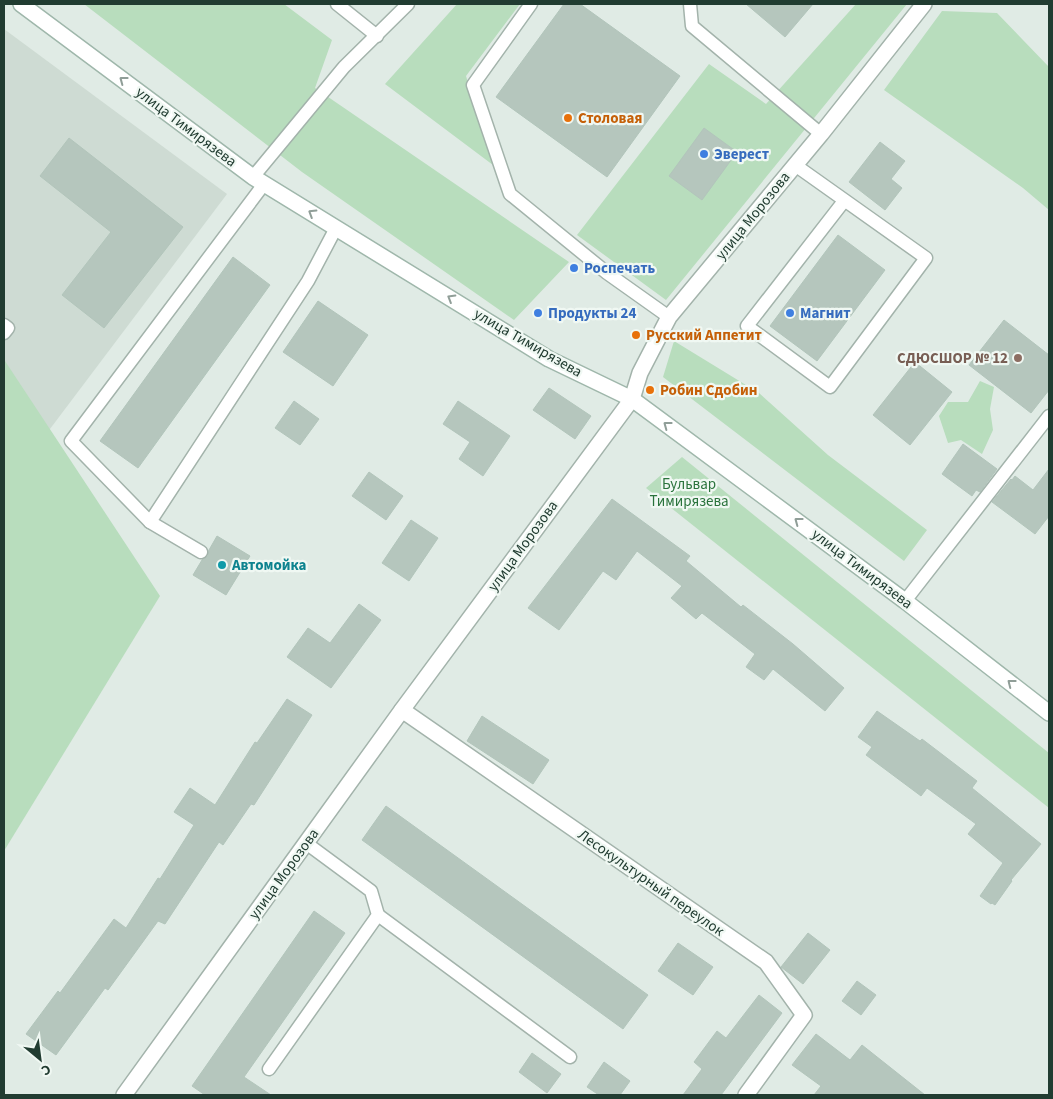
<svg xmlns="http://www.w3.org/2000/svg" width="1053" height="1099" viewBox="0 0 1053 1099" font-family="'Source Sans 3',sans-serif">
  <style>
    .built { fill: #cedbd3 }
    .green { fill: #b8ddbd }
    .building { fill: #b5c6bd; stroke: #b2c5bb }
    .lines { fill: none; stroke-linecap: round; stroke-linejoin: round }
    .service-casing { stroke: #a3b3ab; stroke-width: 15 }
    .minor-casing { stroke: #a3b3ab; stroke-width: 18 }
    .secondary-casing { stroke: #9fb7ab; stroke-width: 18 }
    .service { stroke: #fff; stroke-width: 12 }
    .minor { stroke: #fff; stroke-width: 15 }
    .secondary { stroke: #fff; stroke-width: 15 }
    .oneway { stroke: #909e98 }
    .food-dot { fill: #e8710a; stroke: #f0f8f3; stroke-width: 2 }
    .shop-dot { fill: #3f7fe0; stroke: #f0f8f3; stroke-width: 2 }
    .education-dot { fill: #8d6e63; stroke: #f0f8f3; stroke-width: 2 }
    .culture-dot { fill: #0f9aa8; stroke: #f0f8f3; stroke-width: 2 }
    .labels { text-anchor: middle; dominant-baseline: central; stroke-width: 4.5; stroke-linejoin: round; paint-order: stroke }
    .food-label { font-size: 15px; font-weight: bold; fill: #c56008; stroke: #f0f8f3; text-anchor: start }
    .street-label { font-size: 15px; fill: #213c31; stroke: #f0f8f3 }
    .shop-label { font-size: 15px; font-weight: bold; fill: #366cbe; stroke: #f0f8f3; text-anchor: start }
    .education-label { font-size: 15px; font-weight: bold; fill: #785e54; stroke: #f0f8f3; text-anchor: end }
    .park-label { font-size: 15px; fill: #2a733c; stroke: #f0f8f3 }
    .culture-label { font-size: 15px; font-weight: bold; fill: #0d838f; stroke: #f0f8f3; text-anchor: start }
  </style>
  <rect width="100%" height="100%" fill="#e0ebe5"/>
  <!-- built -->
  <polygon class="built" points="4,29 227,194 4,490"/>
  <!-- green -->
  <g class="green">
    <polygon points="84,4 284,4 332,40 315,88 569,262 514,320 302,172"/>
    <polygon points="457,4 520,4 466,76 493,165 385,84"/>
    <polygon points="856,4 907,4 666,300 577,235 709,64 766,104"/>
    <polygon points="942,11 997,13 1049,67 1049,210 1023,188 884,90"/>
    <polygon points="674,341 759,393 828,455 927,530 904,561 663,377"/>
    <polygon points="5,361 160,596 4,851 4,363"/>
    <polygon points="980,381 994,387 990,409 993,430 982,454 961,440 948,443 939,416 948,402 968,402"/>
    <polygon points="682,457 1049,753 1049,808 646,488"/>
  </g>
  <!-- building -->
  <g class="building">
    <polygon points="564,4 580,4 680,76 607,177 496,97"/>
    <polygon points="746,4 813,4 785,37"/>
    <polygon points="704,128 737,152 702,200 669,176"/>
    <polygon points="69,138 183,227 104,328 62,295 111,232 40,176"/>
    <polygon points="880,142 905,161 891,179 902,188 885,210 849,182"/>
    <polygon points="838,235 885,270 817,361 770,326"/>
    <polygon points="233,257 270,285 138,468 100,441"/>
    <polygon points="318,301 368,335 333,386 283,352"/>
    <polygon points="1004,320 1049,355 1049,390 1031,413 969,365"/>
    <polygon points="915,362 952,392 910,445 873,415"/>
    <polygon points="549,388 591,416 575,439 533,410"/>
    <polygon points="294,401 319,419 300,445 275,428"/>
    <polygon points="458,401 510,436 483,476 459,459 470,442 443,424"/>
    <polygon points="963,444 997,469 980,492 976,490 972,496 942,474"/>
    <polygon points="1049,469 1049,516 1035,534 992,502 1011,479 1012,480 1015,476 1033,490"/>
    <polygon points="369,472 403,496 386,520 352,496"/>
    <polygon points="612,499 690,556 686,561 741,607 743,605 793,644 844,688 825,711 773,669 764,680 746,667 755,654 702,613 696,619 671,598 682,586 637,551 616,580 603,571 559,630 528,608"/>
    <polygon points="411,520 438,538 409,581 382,563"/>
    <polygon points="217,536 250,556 226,595 193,575 202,560 208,556 209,550"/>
    <polygon points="359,604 381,620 331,688 287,657 308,628 330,643"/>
    <polygon points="287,699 312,715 254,805 251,804 223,845 219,842 165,924 158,921 108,990 105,988 56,1055 26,1034 58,991 60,993 114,919 126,928 158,878 160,879 194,825 174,812 190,788 215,805 255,742 257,743"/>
    <polygon points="877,711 920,741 922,739 977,781 972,788 1041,844 1011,880 1012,881 995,905 992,903 991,904 980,896 1003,863 968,834 976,824 927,788 921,796 866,755 872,747 858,737"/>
    <polygon points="482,716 549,760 533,784 467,741"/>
    <polygon points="386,806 648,995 623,1029 362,840"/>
    <polygon points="314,911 345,933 244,1077 271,1095 205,1095 192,1086"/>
    <polygon points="808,933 830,950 803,984 781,967"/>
    <polygon points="678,943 713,967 693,995 658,971"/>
    <polygon points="857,981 876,995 861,1015 842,1001"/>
    <polygon points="759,995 782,1013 721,1095 683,1095 702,1069 694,1062 717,1031 726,1038"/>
    <polygon points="816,1034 850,1060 862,1045 925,1095 814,1095 821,1086 792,1065"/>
    <polygon points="532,1053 561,1074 547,1093 519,1072"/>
    <polygon points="604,1062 630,1081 620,1095 599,1095 587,1087"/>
  </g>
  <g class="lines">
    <!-- service casing -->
    <g class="service-casing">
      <g id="service">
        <polyline points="337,4 377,36"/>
        <polyline points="531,4 473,85 510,194 607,273 669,317"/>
        <polyline points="690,4 692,26 821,134"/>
        <polyline points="795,165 926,258 830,387 747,326 844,201"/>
        <polyline points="253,177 344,67 408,4"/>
        <polyline points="4,325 8,328 4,333"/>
        <polyline points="150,522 71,441 264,184"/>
        <polyline points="201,552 150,522 308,281 336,228"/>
        <polyline points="905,601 1049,416"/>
        <polyline points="378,915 570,1057"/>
        <polyline points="269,1069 378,915 371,891 306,843"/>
      </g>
    </g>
    <!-- minor casing -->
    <g class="minor-casing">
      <g id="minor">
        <polyline points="402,710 766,962 804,1015 746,1095"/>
        <polyline points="124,1095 402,710 632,399 640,373 669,317 821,134 924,4"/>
      </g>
    </g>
    <!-- secondary casing -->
    <g class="secondary-casing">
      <polyline id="secondary" points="21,4 253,177 549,359 632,399 905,601 1049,713"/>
    </g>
    <!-- service -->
    <use href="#service" class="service"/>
    <!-- minor -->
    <use href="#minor" class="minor"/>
    <!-- secondary -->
    <use href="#secondary" class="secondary"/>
  </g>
  <!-- one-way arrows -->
  <defs><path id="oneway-chevron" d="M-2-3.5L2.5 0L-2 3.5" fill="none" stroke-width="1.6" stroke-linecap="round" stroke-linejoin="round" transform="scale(1.25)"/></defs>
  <g class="oneway">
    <use href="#oneway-chevron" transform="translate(123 80) rotate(-143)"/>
    <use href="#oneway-chevron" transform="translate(312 213) rotate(-148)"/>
    <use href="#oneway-chevron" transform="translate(451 298) rotate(-149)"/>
    <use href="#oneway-chevron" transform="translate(667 425) rotate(-143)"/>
    <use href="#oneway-chevron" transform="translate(798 521) rotate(-143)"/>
    <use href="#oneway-chevron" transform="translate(1011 683) rotate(-142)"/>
  </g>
  <!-- markers -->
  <g class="food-dot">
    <circle cx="568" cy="118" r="5"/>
    <circle cx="636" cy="335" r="5"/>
    <circle cx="650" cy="390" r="5"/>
  </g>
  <g class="shop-dot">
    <circle cx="704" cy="154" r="5"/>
    <circle cx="574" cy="268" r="5"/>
    <circle cx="538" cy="313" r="5"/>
    <circle cx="790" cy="313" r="5"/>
  </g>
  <circle class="education-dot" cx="1018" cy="358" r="5"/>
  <circle class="culture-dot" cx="222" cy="565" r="5"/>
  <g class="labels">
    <!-- food labels -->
    <g class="food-label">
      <text x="578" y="118">Столовая</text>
      <text x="646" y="335">Русский Аппетит</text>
      <text x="660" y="390">Робин Сдобин</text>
    </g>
    <!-- street labels -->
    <g class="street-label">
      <text transform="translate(186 127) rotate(37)">улица Тимирязева</text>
      <text transform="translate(753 216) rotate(-51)">улица Морозова</text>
      <text transform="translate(528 343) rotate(30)">улица Тимирязева</text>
      <text transform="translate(523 546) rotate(-54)">улица Морозова</text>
      <text transform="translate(862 569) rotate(37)">улица Тимирязева</text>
      <text transform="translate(284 874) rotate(-54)">улица Морозова</text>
      <text transform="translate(651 883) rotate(35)">Лесокультурный переулок</text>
    </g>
    <!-- shop labels -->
    <g class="shop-label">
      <text x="714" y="154">Эверест</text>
      <text x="584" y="268">Роспечать</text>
      <text x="548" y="313">Продукты 24</text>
      <text x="800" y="313">Магнит</text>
    </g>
    <!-- education labels -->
    <g class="education-label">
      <text x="1008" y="358">СДЮСШОР № 12</text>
    </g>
    <!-- park labels -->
    <g class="park-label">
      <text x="689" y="484">Бульвар<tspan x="689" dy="17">Тимирязева</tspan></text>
    </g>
    <!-- culture labels -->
    <g class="culture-label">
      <text x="232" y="565">Автомойка</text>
    </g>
  </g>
  <!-- border -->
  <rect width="1053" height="1099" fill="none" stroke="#213c31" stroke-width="10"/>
  <!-- north arrow -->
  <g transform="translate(40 1059) rotate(151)" stroke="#f0f8f3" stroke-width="4" paint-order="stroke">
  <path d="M0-4L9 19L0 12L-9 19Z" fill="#213c31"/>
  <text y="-8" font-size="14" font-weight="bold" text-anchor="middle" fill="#213c31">С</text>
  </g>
</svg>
